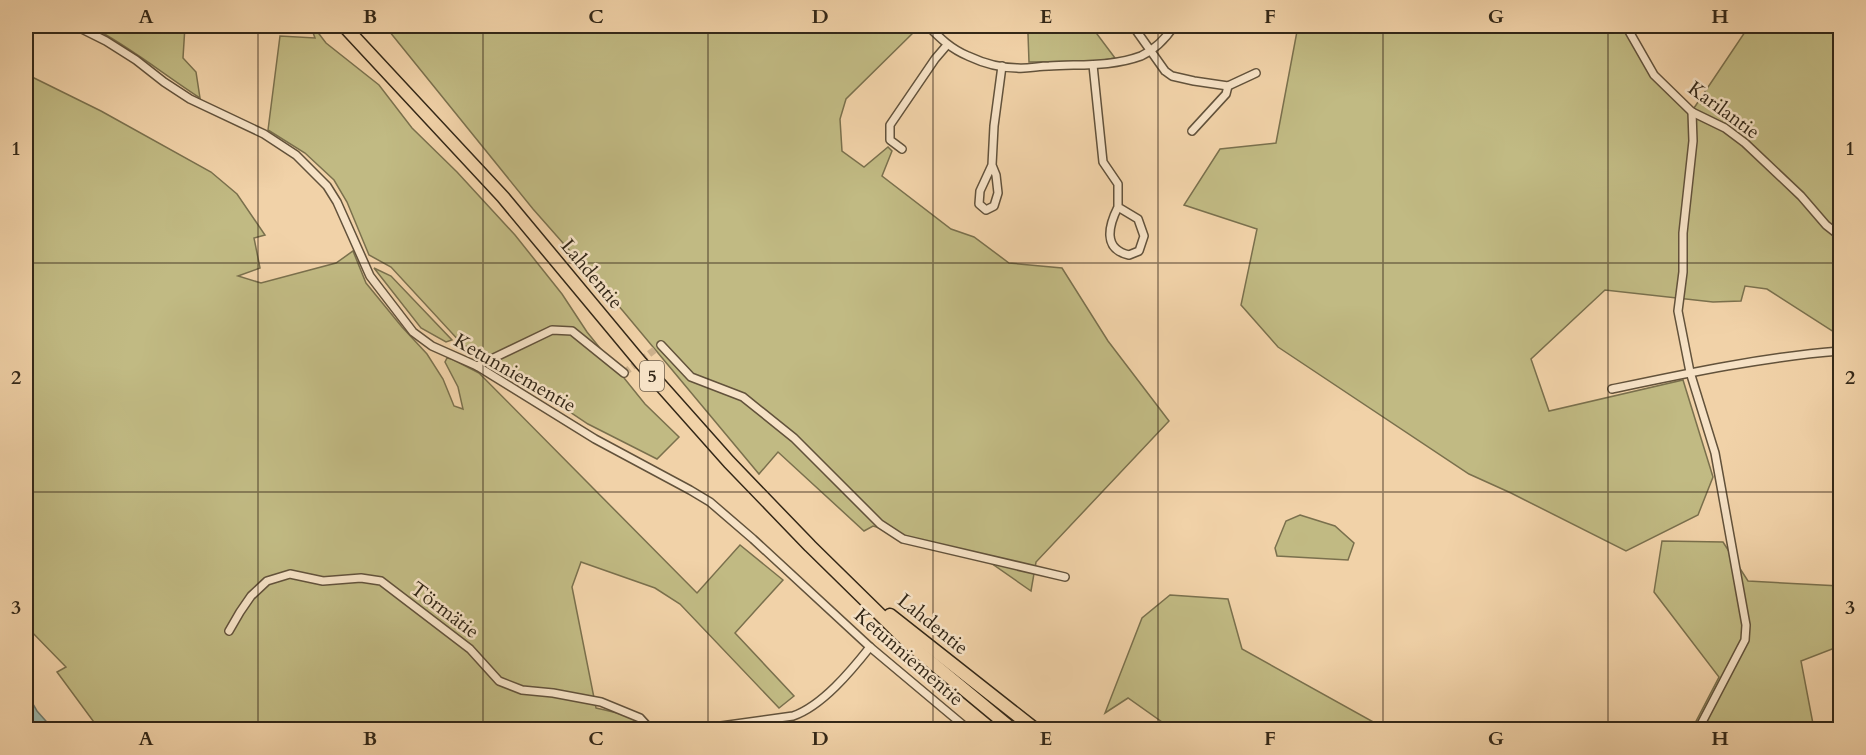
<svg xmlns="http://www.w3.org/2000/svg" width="1866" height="755" viewBox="0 0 1866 755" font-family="Cardo,serif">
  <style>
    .green { fill: #c1ba83; stroke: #7a704d; stroke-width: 1.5 }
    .water { fill: #9bb7ab; stroke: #717d70; stroke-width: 1.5 }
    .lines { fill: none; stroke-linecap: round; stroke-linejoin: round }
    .street-tunnel { stroke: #cbb08b; stroke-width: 7; stroke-dasharray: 7 3.5; stroke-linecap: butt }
    .street-casing { stroke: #62523b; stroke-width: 10 }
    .highway-casing { stroke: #332717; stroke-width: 15 }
    .street { stroke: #f6e2c6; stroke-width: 7 }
    .highway { stroke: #f1d2a8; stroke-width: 12 }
    .grid { fill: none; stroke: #332717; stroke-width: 1.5; stroke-opacity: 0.55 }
    .labels { text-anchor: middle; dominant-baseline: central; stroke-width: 5; stroke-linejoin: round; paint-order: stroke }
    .shield { fill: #f6e2c6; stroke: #6e5f4c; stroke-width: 1.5 }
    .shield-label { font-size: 18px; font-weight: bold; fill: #332717 }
    .street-label { font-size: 20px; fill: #332717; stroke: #f6e2c6 }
    .neatline { fill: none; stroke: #332717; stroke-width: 2 }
    .grid-label { font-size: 20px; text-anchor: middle; font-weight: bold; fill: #332717 }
  </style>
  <rect width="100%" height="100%" fill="#f1d2a8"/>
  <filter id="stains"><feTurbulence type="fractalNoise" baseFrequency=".00333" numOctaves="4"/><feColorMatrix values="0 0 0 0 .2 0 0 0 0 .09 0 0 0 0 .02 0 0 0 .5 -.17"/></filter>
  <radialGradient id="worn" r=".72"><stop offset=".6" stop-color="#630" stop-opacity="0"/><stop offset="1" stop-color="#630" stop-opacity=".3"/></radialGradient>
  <!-- green -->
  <g class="green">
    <path d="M90 26H185L183 58 196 72 200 98C163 74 129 46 90 26Z"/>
    <polygon points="306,26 313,26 326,43 379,85 412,128 457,172 515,235 562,294 587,332 645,404 679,437 657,459 588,424 516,376 462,344 391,267 369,255 347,202 334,180 305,153 268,130 280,36 315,38 312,30"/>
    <polygon points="385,26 916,26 918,28 846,99 840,119 842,151 864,167 888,147 892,151 882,176 951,229 974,237 1009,263 1062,268 1108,341 1169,421 1036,562 1031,591 985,559 873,526 864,531 778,452 759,474 623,311 533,209"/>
    <polygon points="1021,26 1091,26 1115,58 1097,61 1029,62 1028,34"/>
    <polygon points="1298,26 1625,26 1654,75 1692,111 1749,26 1840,26 1840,336 1767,289 1745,286 1741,301 1713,302 1605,290 1531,359 1549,411 1683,380 1713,477 1698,515 1626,551 1511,493 1469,474 1278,347 1241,305 1257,229 1184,205 1220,149 1276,143"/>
    <path d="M26 74 101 111 211 172 237 194 265 235 254 238 260 268 238 276 261 283 336 263 353 251 366 283 402 327 427 354 443 379 454 406 463 409 458 387 445 362 447 358 452 359 479 373 697 593 740 545 783 580 735 633 794 696 779 708 680 604 655 588 581 562 572 587 596 708C612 712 635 715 644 729H99L57 672 66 667 26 626Z"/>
    <polygon points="374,268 391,276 452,340 446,342 421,328"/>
    <polygon points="1300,515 1335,526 1354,543 1348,560 1277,556 1275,548 1286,521"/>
    <polygon points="1662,541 1723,542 1748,581 1840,586 1840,646 1801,661 1814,729 1692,729 1719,677 1654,592"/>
    <polygon points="1170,595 1228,599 1242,649 1386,729 1172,729 1128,698 1105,713 1142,618"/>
  </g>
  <!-- water -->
  <polygon class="water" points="26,692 37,711 53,729 26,729"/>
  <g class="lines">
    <!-- street-tunnel -->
    <polyline class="street-tunnel" points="624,373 661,345"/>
    <!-- street casing -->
    <g class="street-casing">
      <g id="street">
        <polyline points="76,26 106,41 136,60 164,82 190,99 264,134 296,155 327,186 337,202 370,276 413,332 432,346 477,366 595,439 690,490 710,502 753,539 870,647 969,730"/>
        <path d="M928 26C940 38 951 49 968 56 983 63 1001 68 1017 68 1028 69 1038 66 1049 66 1080 64 1111 67 1141 56 1154 50 1166 38 1174 26"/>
        <polyline points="1133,26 1165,71 1172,76 1194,81 1228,86 1256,73"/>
        <polyline points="1626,26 1654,75 1692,112 1725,128 1745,143 1801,196 1826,225 1840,236"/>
        <path d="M1093 65 1103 162 1118 184V207L1138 219 1144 236 1139 251 1129 255C1102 249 1109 225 1118 207"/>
        <polyline points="1692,112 1693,141 1683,233 1683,272 1678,311 1690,372 1715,453 1746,625 1745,640 1698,730"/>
        <polyline points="1192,131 1226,94 1228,86"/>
        <polyline points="902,149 890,140 890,125 935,59 947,45"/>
        <polyline points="992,165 980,191 979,204 986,210 994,206 998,193 996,175 992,165 994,126 1002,66"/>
        <polyline points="661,345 691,377 743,397 794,438 880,524 903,539 1065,577"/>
        <polyline points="477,366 552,330 572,331 624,373"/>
        <path d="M1612 389C1688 373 1763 357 1840 351"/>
        <polyline points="229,631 240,612 251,596 267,581 290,574 323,581 361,578 381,581 470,649 499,681 522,690 553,693 601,702 640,718 651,730"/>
        <path d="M692 730 793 716C822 706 851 671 870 647"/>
      </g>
    </g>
    <!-- highway casing -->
    <g class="highway-casing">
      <g id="highway">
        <polyline points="344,26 503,197 641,363 729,462 810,546 913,647 1013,730"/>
        <polyline points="890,615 1036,730"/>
      </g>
    </g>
    <!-- street -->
    <use href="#street" class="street"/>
    <!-- highway -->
    <use href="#highway" class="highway"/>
  </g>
  <!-- grid -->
  <path class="grid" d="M258 26V730M483 26V730M708 26V730M933 26V730M1158 26V730M1383 26V730M1608 26V730M26 263H1840M26 492H1840"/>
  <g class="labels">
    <!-- shield labels -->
    <rect class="shield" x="640" y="361" width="24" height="30" rx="4.5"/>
    <g class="shield-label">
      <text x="652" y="376">5</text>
    </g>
    <!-- street labels -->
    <g class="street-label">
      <text transform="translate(1724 110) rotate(36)">Karilantie</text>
      <text transform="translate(592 274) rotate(50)">Lahdentie</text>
      <text transform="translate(515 373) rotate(30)">Ketunniementie</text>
      <text transform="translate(445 610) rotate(37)">Törmätie</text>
      <text transform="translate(933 624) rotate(39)">Lahdentie</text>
      <text transform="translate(909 657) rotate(41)">Ketunniementie</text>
    </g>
  </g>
  <!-- margin -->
  <rect width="1866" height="755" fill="none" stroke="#f1d2a8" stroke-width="66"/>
  <rect x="33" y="33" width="1800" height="689" class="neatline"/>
  <g class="grid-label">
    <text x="146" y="23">A</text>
    <text x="370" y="23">B</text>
    <text x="596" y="23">C</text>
    <text x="820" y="23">D</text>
    <text x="1046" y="23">E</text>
    <text x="1270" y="23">F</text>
    <text x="1496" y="23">G</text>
    <text x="1720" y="23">H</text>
    <text x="16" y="155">1</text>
    <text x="1850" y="155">1</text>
    <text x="16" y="384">2</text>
    <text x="1850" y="384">2</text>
    <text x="16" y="614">3</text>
    <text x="1850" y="614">3</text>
    <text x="146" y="745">A</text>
    <text x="370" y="745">B</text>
    <text x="596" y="745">C</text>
    <text x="820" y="745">D</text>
    <text x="1046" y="745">E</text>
    <text x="1270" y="745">F</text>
    <text x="1496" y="745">G</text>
    <text x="1720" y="745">H</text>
  </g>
  <rect width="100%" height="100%" filter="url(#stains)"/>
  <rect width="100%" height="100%" fill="url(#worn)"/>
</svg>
